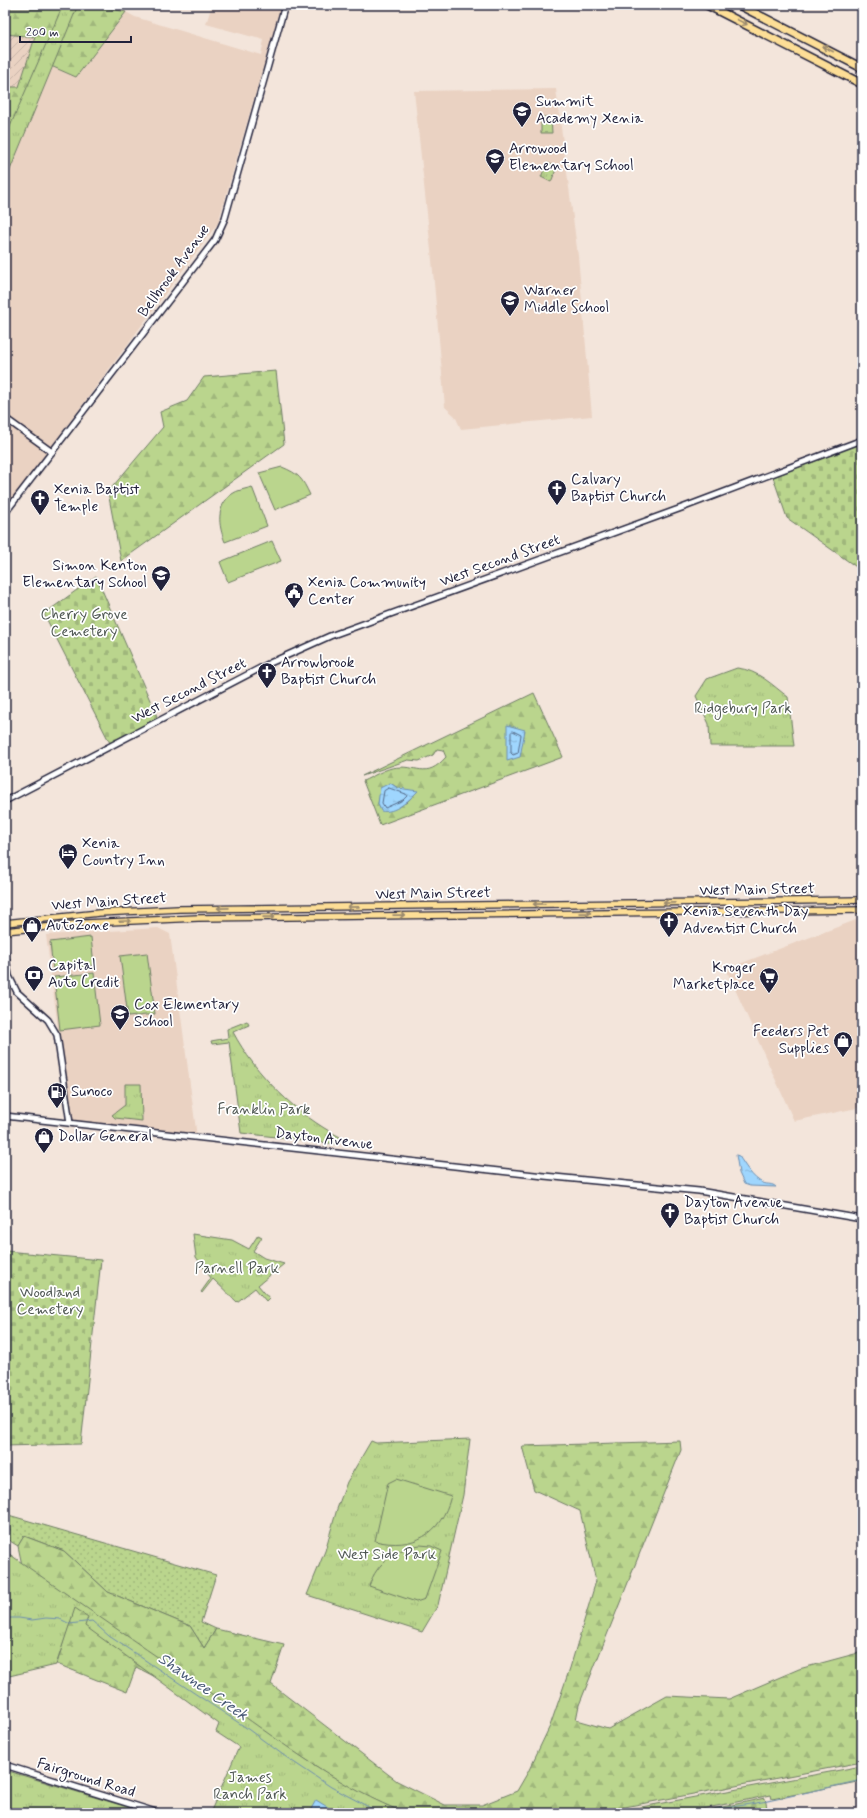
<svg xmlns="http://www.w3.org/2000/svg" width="867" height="1818" viewBox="0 0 867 1818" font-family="Mynerve,sans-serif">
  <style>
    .built { fill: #ead2c2 }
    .industrial { fill: url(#industrial-furrows) }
    .grass { fill: url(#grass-dots); stroke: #6e7c64 }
    .forest { fill: url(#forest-firs); stroke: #6e7c64; fill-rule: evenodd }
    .cemetery { fill: url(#cemetery-stones); stroke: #6e7c64 }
    .park { fill: url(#park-tufts); stroke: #6e7c64 }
    .pitch { fill: #bad58d; stroke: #6e7c64 }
    .water { fill: url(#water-ripples); stroke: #6d8eb0 }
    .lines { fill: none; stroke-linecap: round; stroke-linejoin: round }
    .shore { stroke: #546a89; stroke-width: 1 }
    .stream { stroke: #6d8eb0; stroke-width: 1 }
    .secondary-casing { stroke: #22223b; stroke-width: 8 }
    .primary-casing { stroke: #22223b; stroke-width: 8 }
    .highway-casing { stroke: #22223b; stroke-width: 10 }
    .secondary { stroke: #fff; stroke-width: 5 }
    .primary { stroke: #fdde96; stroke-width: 5.5 }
    .highway { stroke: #fdde96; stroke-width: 7 }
    .oneway { stroke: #9a896d }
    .labels { text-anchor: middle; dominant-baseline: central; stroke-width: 3.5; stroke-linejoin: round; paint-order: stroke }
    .poi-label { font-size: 15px; fill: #22223b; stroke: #fff; text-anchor: start }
    .street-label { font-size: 15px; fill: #22223b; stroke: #fff }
    .park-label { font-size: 15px; fill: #505854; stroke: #fff }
    .water-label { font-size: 16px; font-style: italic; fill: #485876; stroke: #fff }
  </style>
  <defs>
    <pattern id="industrial-furrows" width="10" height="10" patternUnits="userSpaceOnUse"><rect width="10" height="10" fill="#ead2c2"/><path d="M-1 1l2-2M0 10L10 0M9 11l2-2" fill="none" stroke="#c8b4a8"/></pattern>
    <pattern id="grass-dots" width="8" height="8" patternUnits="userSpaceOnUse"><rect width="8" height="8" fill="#bad58d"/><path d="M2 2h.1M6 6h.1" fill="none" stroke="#a0b77b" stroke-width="1.8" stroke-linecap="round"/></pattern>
    <pattern id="forest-firs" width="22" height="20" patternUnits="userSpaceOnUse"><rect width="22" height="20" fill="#bad58d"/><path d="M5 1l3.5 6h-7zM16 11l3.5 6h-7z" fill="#a0b77b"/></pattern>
    <pattern id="cemetery-stones" width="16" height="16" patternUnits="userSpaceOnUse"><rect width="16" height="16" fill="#bad58d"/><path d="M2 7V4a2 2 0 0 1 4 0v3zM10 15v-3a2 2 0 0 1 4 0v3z" fill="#a0b77b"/></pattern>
    <pattern id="park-tufts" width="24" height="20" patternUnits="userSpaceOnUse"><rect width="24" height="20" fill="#bad58d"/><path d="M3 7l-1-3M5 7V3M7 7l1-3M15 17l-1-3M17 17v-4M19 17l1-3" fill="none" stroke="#a0b77b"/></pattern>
    <pattern id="water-ripples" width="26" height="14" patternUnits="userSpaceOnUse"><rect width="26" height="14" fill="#9fd6fe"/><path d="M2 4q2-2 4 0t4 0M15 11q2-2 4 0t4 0" fill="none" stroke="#89b7db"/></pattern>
  </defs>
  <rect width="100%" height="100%" fill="#f3e5db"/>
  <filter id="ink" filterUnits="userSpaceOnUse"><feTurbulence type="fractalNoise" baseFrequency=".025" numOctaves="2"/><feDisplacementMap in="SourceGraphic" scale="8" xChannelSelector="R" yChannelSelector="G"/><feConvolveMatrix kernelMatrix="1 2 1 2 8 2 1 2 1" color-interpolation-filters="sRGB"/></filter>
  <g filter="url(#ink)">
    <!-- built -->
    <g class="built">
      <polygon points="212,5 281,5 218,223 10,502 5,498 5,177 51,66 76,77 126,12 135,17 261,55 264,40 206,24"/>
      <polygon points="556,89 578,256 592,416 461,429 455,416 445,407 432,260 414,91"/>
      <polygon points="856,920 862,921 862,1107 794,1121 726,969"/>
      <polygon points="158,928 170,934 197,1137 70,1123 46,935"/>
    </g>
    <!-- industrial -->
    <polygon class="industrial" points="61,8 20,101 5,100 5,9"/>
    <!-- grass -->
    <polygon class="grass" points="5,1514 216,1575 201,1622 216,1629 204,1648 190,1626 108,1592 64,1551 24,1536 18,1546 5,1538"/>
    <!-- forest -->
    <g class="forest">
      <polygon points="53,5 94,5 126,12 76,77 51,66 5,177 5,87 19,87 35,37 5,34 5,9 51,9"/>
      <polygon points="276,371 284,444 121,561 108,492 163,427 160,412 187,401 204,377"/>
      <path d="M534 693 563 757 380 825 363 781C372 777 383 770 392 768 417 763 425 781 446 757L443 750 437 749 433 755 419 761 408 760 362 776ZM390 783 398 788 417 792 406 803 378 804 379 798Z"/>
      <polygon points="680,1441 681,1450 579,1705 576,1720 608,1729 667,1696 729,1699 799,1669 862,1652 862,1762 593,1813 403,1813 355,1791 254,1727 136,1667 127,1692 57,1664 74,1605 5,1564 23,1570 18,1546 24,1536 64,1551 108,1592 190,1626 204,1648 216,1629 284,1645 271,1684 397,1781 445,1805 482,1805 517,1791 528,1772 550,1726 570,1668 596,1581 580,1511 534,1490 522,1446"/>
      <polygon points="765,1798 768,1813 694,1813"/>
    </g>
    <!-- cemetery -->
    <g class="cemetery">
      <polygon points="862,443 862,571 787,518 773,477"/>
      <polygon points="96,576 159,721 111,745 44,614"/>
      <polygon points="5,1230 8,1230 6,1251 101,1260 81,1444 5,1446"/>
    </g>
    <!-- park -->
    <g class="park">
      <polygon points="63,5 78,5 5,182 5,138"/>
      <polygon points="547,163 557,167 551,182 541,177"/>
      <path d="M737 668C758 670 772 685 788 697L794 746H710L709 724 696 696 707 679Z"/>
      <path d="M247 1021 249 1025 233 1032C255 1074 297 1115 340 1137L337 1144 241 1133 229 1042 212 1044 211 1041 228 1038 227 1029Z"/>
      <polygon points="125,1084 141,1084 142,1121 115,1118 112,1115 125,1105"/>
      <polygon points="193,1234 232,1240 249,1249 258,1235 262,1237 253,1251 264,1258 284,1264 258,1285 269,1298 266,1301 255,1288 237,1302 213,1279 202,1293 201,1292 211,1278 196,1257"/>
      <polygon points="470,1439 463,1495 438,1605 422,1632 307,1595 325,1551 337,1509 347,1482 371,1441 376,1443"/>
      <path d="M5 1551C79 1603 157 1657 231 1707 285 1745 342 1789 406 1813H210L239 1747 216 1732 219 1724 85 1626 88 1617 75 1608 56 1665 5 1677Z"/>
      <polygon points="862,1766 862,1781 772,1799 771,1795 682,1813 609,1813"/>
      <polygon points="5,1770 147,1813 5,1813"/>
    </g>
    <!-- pitch -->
    <g class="pitch">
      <polygon points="541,117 551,117 552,133 541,133"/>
      <path d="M282 467C299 474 302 478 310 495L275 510 259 473Z"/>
      <path d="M252 487 267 526 225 542C218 525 216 506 232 494 237 490 246 489 252 487Z"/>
      <polygon points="272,541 281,561 228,582 220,562"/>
      <polygon points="91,937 94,965 53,970 50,942"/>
      <polygon points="147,953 155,1014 128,1017 120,956"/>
      <polygon points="94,973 100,1025 60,1030 54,977"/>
      <path d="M396 1479 451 1496C441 1535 413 1550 375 1541L388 1483Z"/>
      <path d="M420 1545 431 1546 442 1551 425 1599 416 1602 369 1586C377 1562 396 1549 420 1545Z"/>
    </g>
    <!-- water -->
    <g class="water">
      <polygon points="507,725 525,730 520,757 507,761"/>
      <path d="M390 783 398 788 418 791C408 801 395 814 381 811L378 804 380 788Z"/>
      <path d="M736 1155 739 1156C744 1164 753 1179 763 1183 768 1185 772 1183 776 1187L750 1186 744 1184 739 1173Z"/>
      <polygon points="316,1800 334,1811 335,1813 317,1813 311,1809"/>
    </g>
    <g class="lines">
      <!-- shore -->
      <g class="shore">
        <polygon points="513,731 521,735 518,753 513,755 511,753 511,733"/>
        <polygon points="389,788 406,794 407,796 403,800 385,808 382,803 384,791"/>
      </g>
      <!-- stream -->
      <g class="stream">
        <polyline points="5,1618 19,1618 32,1620 46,1618 60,1619 70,1624 92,1621 109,1636 245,1727 286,1757 331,1787 380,1813"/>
        <polyline points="695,1813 768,1801 862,1780"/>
      </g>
      <!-- secondary casing -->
      <g class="secondary-casing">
        <g id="secondary">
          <polyline points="5,418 52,452"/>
          <polyline points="5,513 215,240 225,218 285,5"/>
          <polyline points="5,801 270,663 330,636 687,506 862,440"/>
          <polyline points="5,952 9,976 17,992 48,1020 57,1035 70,1123"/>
          <polyline points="5,1116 544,1176 699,1191 862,1219"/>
          <polyline points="5,1765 159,1813"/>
        </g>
      </g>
      <!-- primary casing -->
      <g class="primary-casing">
        <g id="primary">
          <polyline points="5,923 99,913 179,909 862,900"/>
          <polyline points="5,931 86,923 198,918 862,910"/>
        </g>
      </g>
      <!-- highway casing -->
      <g class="highway-casing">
        <g id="highway">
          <polyline points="707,5 862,84"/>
          <polyline points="739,5 862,68"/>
        </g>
      </g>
      <!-- secondary -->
      <use href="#secondary" class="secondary"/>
      <!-- primary -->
      <use href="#primary" class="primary"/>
      <!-- highway -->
      <use href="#highway" class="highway"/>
    </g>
    <!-- one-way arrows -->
    <defs><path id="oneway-shaft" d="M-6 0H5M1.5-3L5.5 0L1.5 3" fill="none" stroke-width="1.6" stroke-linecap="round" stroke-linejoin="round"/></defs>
    <g class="oneway">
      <use href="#oneway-shaft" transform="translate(742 22) rotate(26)"/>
      <use href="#oneway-shaft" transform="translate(828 49) rotate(-153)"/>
      <use href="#oneway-shaft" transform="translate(669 903) rotate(179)"/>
      <use href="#oneway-shaft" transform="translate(539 904) rotate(179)"/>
      <use href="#oneway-shaft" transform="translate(353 907) rotate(179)"/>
      <use href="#oneway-shaft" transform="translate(223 908) rotate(179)"/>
      <use href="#oneway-shaft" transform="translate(585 913) rotate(-1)"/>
      <use href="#oneway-shaft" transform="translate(399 915) rotate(-1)"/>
      <use href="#oneway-shaft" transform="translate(269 917) rotate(-1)"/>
      <use href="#oneway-shaft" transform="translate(125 921) rotate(-3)"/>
    </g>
  </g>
  <!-- icons -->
  <defs>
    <g id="school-pin" transform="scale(1)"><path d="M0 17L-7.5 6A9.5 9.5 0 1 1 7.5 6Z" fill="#22223b" stroke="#fff"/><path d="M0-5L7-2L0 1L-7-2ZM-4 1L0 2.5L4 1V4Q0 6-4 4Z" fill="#fff"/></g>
    <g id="church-pin" transform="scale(1)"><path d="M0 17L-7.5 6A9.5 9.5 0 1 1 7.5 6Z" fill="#22223b" stroke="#fff"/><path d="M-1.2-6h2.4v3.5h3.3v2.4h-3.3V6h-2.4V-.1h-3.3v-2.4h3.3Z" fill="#fff"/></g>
    <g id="civic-pin" transform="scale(1)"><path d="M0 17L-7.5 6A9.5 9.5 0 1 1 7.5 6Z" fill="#22223b" stroke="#fff"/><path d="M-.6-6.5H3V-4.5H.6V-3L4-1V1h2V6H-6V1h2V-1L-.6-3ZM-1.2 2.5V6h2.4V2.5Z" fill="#fff"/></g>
    <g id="hotel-pin" transform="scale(1)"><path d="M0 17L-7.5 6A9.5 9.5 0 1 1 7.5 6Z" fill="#22223b" stroke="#fff"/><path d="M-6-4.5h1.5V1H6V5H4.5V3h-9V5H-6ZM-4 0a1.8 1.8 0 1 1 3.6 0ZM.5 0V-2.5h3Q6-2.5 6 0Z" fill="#fff"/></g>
    <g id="shop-pin" transform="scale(1)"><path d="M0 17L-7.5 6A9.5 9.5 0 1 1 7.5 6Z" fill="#22223b" stroke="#fff"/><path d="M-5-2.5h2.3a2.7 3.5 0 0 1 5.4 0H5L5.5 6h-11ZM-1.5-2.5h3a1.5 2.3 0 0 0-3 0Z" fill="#fff"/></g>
    <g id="bank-pin" transform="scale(1)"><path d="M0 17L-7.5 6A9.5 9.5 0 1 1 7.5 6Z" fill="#22223b" stroke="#fff"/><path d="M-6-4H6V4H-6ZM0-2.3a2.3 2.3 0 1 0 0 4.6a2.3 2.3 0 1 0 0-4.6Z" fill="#fff"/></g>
    <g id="supermarket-pin" transform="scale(1)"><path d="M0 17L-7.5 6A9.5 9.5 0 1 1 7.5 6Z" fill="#22223b" stroke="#fff"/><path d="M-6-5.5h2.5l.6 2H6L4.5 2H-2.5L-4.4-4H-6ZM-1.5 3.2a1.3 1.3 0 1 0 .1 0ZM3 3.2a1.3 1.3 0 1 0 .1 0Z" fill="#fff"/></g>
    <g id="fuel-pin" transform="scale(1)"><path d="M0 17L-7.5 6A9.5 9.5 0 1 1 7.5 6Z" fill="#22223b" stroke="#fff"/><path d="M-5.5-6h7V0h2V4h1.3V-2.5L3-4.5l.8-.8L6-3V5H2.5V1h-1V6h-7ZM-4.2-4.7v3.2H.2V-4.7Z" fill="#fff"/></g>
  </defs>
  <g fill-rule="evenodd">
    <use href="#school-pin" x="522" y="111"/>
    <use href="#school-pin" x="495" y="158"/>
    <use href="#school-pin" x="510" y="300"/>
    <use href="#church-pin" x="557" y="489"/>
    <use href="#church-pin" x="40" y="499"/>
    <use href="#school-pin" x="161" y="575"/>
    <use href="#civic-pin" x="294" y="592"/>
    <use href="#church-pin" x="267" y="672"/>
    <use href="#hotel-pin" x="68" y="853"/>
    <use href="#church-pin" x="669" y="921"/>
    <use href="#shop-pin" x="32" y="926"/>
    <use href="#bank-pin" x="34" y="975"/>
    <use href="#supermarket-pin" x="769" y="977"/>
    <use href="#school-pin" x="120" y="1014"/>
    <use href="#shop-pin" x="843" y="1041"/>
    <use href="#fuel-pin" x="57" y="1092"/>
    <use href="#shop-pin" x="44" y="1137"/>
    <use href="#church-pin" x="670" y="1212"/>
  </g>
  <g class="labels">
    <!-- poi labels -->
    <g class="poi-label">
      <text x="536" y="102">Summit<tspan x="536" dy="17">Academy Xenia</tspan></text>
      <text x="509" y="149">Arrowood<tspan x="509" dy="17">Elementary School</tspan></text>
      <text x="524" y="291">Warner<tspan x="524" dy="17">Middle School</tspan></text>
      <text x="571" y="480">Calvary<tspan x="571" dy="17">Baptist Church</tspan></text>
      <text x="54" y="490">Xenia Baptist<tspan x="54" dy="17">Temple</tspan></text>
      <text x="147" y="566" text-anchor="end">Simon Kenton<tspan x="147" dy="17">Elementary School</tspan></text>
      <text x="308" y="583">Xenia Community<tspan x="308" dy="17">Center</tspan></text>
      <text x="281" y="663">Arrowbrook<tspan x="281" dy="17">Baptist Church</tspan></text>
      <text x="82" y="844">Xenia<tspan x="82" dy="17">Country Inn</tspan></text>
      <text x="683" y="912">Xenia Seventh Day<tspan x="683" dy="17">Adventist Church</tspan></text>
      <text x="46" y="926">AutoZone</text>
      <text x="48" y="966">Capital<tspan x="48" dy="17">Auto Credit</tspan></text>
      <text x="755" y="968" text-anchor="end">Kroger<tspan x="755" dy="17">Marketplace</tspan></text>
      <text x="134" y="1005">Cox Elementary<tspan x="134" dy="17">School</tspan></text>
      <text x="829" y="1032" text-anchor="end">Feeders Pet<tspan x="829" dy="17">Supplies</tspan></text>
      <text x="71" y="1092">Sunoco</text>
      <text x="58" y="1137">Dollar General</text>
      <text x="684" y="1203">Dayton Avenue<tspan x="684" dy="17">Baptist Church</tspan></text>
    </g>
    <!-- street labels -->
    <g class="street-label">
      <text transform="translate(174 271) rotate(-54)">Bellbrook Avenue</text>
      <text transform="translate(500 561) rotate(-20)">West Second Street</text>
      <text transform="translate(189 691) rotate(-27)">West Second Street</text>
      <text transform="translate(757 890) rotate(-1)">West Main Street</text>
      <text transform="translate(433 894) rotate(-1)">West Main Street</text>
      <text transform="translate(109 902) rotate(-4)">West Main Street</text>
      <text transform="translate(324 1139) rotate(7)">Dayton Avenue</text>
      <text transform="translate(86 1778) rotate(17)">Fairground Road</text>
    </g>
    <!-- park labels -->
    <g class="park-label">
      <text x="84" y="615">Cherry Grove<tspan x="84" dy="17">Cemetery</tspan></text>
      <text x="743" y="709">Ridgebury Park</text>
      <text x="264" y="1110">Franklin Park</text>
      <text x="237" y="1269">Parnell Park</text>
      <text x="50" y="1293">Woodland<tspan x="50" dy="17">Cemetery</tspan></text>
      <text x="387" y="1555">West Side Park</text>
      <text x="250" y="1778">James<tspan x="250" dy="17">Ranch Park</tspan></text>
    </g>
    <!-- water labels -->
    <g class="water-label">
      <text transform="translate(203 1687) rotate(35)">Shawnee Creek</text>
    </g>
  </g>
  <!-- margin -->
  <rect width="867" height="1818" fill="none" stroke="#fff" stroke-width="20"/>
  <rect x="10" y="10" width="847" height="1798" fill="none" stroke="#22223b" stroke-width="1.5" filter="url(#ink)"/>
  <!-- scale -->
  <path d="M20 36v6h111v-6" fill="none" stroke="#22223b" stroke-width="2"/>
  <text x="26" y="36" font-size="12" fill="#22223b" stroke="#ffffff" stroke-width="3" paint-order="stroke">200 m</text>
</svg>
